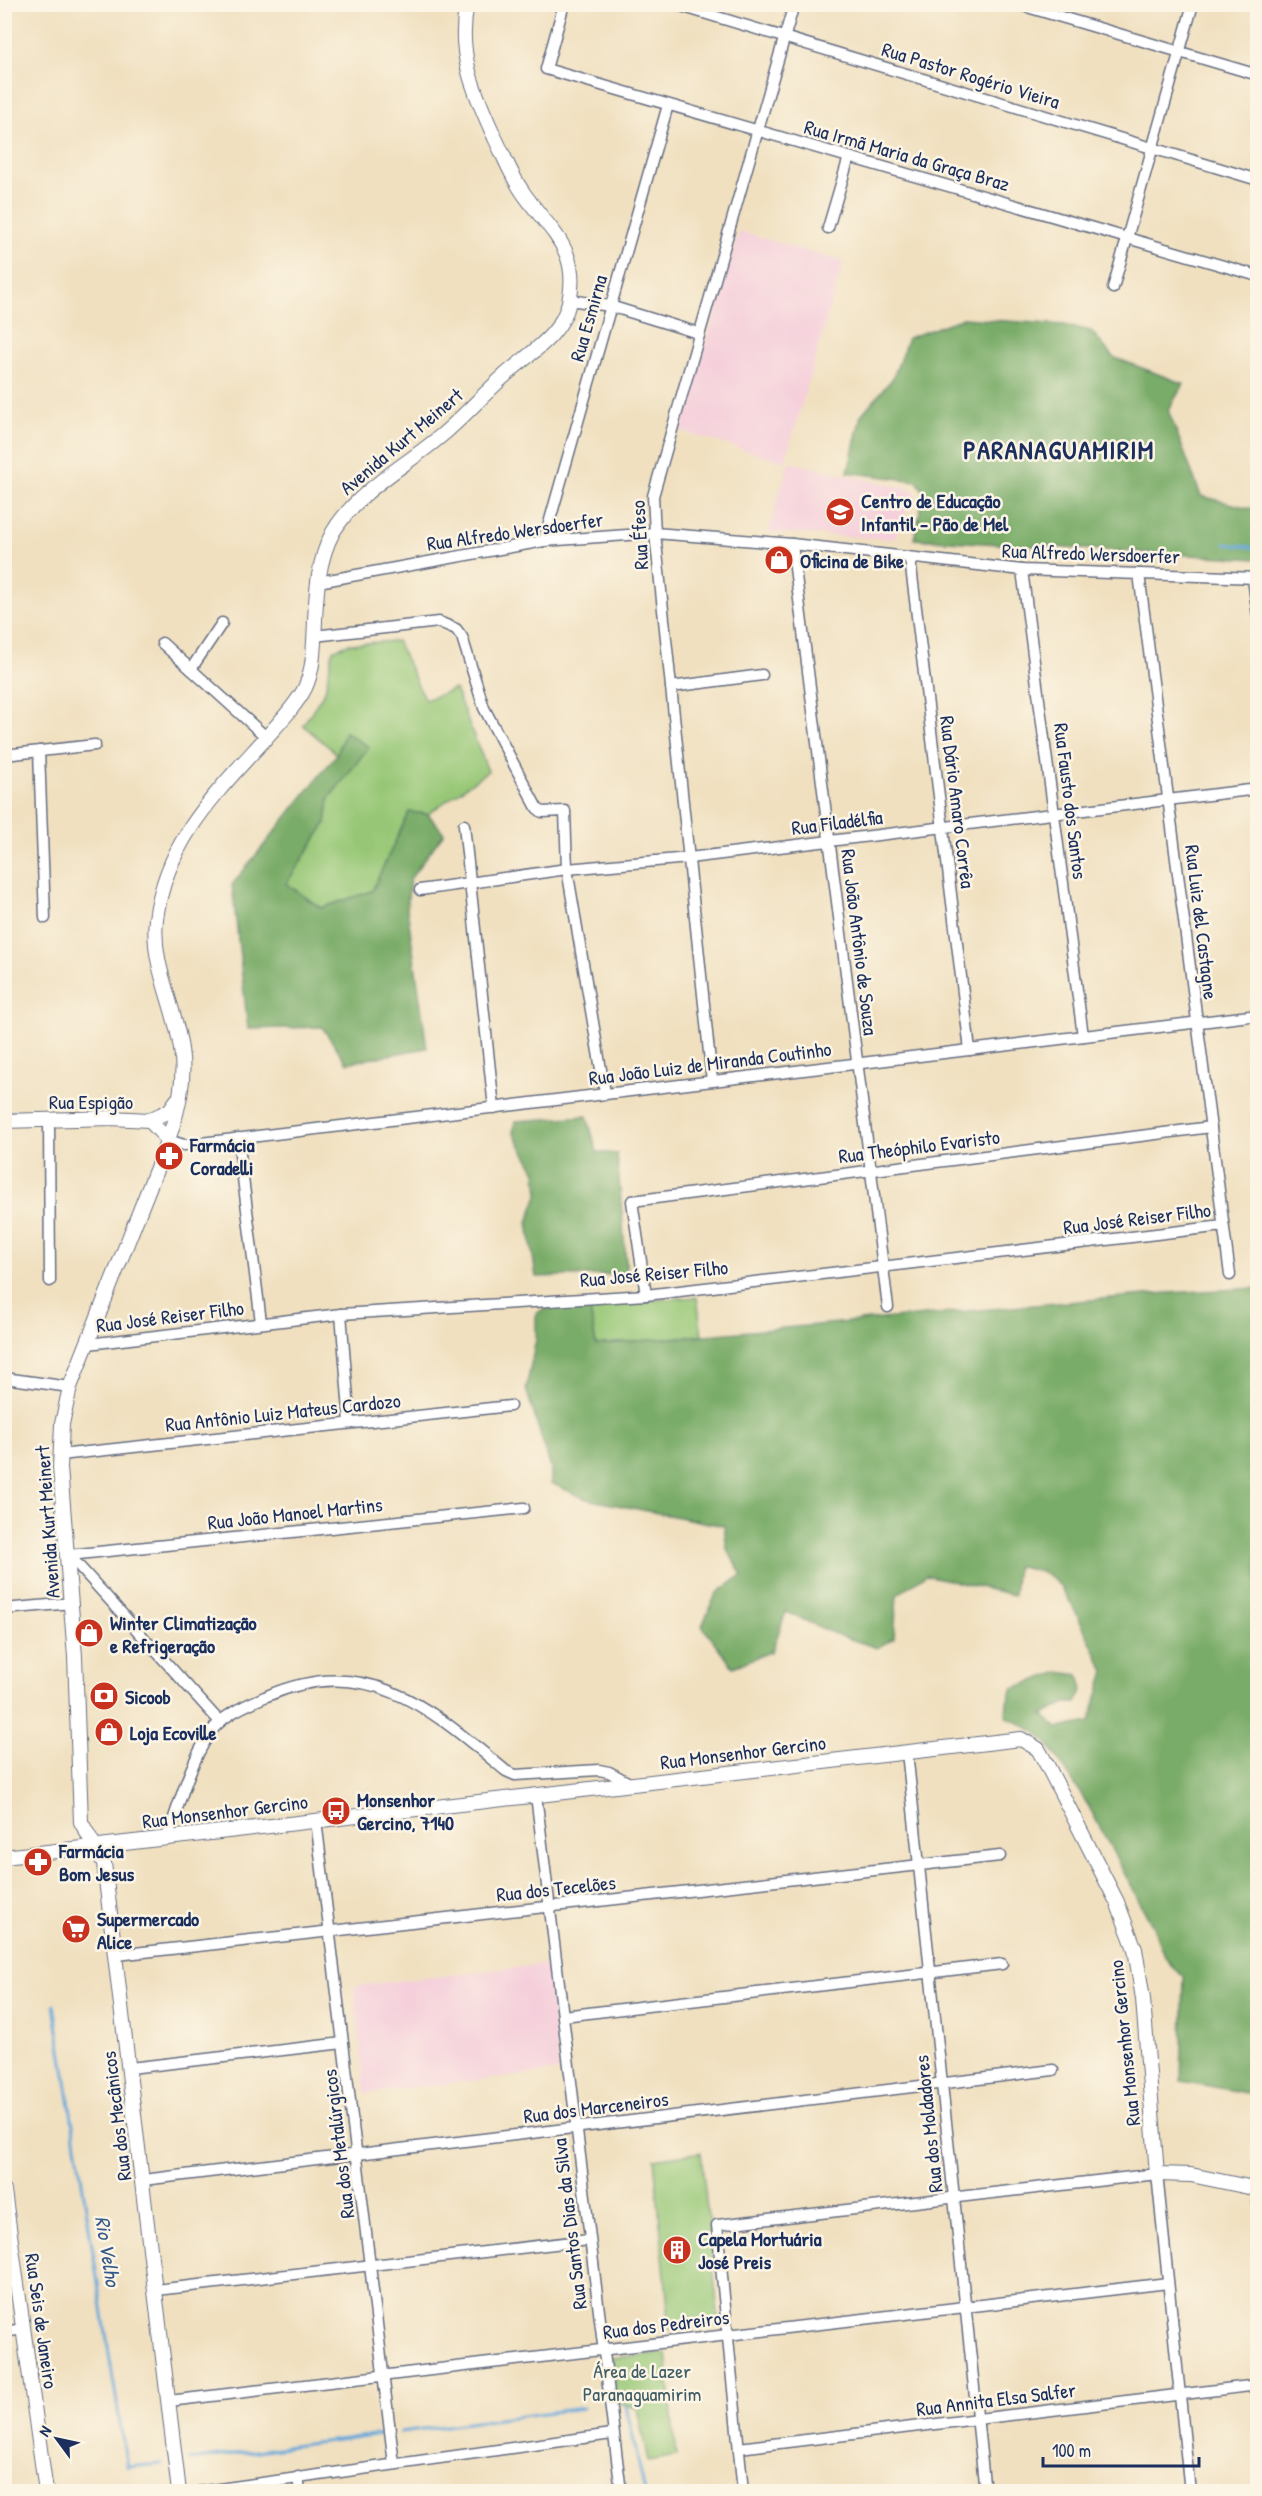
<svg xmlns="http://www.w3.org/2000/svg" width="1262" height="2496" viewBox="0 0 1262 2496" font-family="'Patrick Hand',sans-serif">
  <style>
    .built { fill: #f5cfdb }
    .green { fill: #97c776; stroke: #597b6a; stroke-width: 1.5 }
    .forest { fill: #79ac67; stroke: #4a6e62; stroke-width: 1.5 }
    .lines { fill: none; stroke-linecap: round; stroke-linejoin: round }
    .stream { stroke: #64a6d8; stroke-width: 3 }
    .minor-casing { stroke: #666d80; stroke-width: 13 }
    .major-casing { stroke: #666d80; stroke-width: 16 }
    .minor { stroke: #fff; stroke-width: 10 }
    .major { stroke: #fff; stroke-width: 14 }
    .labels { text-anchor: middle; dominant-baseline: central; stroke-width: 5; stroke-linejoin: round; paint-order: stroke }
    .street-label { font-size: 20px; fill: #1b2f5e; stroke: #fcf5e5 }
    .poi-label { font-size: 20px; font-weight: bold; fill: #1b2f5e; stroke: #fcf5e5; text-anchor: start }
    .park-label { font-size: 20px; fill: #405d65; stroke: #fcf5e5 }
    .water-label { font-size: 21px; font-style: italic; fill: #355989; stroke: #fcf5e5 }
    .district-label { font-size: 26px; font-weight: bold; letter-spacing: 1.5px; fill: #1b2f5e; stroke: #fcf5e5 }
  </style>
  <rect width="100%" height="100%" fill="#fcf5e5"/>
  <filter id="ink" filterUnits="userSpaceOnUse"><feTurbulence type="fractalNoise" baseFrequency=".0167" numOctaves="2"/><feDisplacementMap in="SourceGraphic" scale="12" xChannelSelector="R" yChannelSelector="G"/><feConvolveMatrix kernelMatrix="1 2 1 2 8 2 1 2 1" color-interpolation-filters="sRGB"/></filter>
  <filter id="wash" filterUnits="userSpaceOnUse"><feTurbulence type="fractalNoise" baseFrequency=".008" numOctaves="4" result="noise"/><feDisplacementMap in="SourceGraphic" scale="24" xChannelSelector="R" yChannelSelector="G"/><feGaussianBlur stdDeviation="1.35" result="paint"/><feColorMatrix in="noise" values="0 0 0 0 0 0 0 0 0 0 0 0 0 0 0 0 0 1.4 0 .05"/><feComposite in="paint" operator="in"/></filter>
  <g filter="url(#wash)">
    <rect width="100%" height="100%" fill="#f0e0c0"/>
    <!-- built -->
    <g class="built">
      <polygon points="739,231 843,262 785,462 681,431"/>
      <polygon points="789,462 916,491 894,539 768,532"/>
      <polygon points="548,1964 559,2071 365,2093 354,1986"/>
    </g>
    <!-- green -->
    <g class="green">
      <polygon points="397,641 425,700 455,689 488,771 428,814 409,812 372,891 321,908 286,883 326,823 329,798 369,747 337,754 303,725 325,691 333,650 348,644"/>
      <polygon points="697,1297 702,1335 596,1345 589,1304"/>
      <polygon points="701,2152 719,2324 670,2330 654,2159"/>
      <polygon points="666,2353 676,2456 648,2461 637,2408 616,2402 611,2358"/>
    </g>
    <!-- forest -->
    <g class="forest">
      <polygon points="963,318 1064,325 1091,331 1113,357 1184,384 1168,410 1201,496 1257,510 1257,559 914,539 924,492 917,481 848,472 861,415 893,378 908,338"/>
      <polygon points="345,732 369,747 329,798 326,823 286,884 321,908 372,891 409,812 428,814 444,833 410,879 407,908 427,1048 347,1063 322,1027 248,1029 232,885 337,754"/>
      <polygon points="587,1116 597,1152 617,1154 627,1274 536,1277 528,1222 538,1195 536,1172 513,1132 516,1121"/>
      <path d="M1257 1288V2095L1181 2081 1184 1976C1166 1964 1161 1951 1155 1931L1088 1805 1049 1745 1036 1732 1006 1716 1007 1702 1013 1688 1059 1672 1079 1675 1083 1689 1076 1703H1066L1043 1715 1058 1728 1090 1722 1105 1671C1092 1649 1068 1586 1048 1575 1039 1570 1026 1569 1017 1566L1014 1595 926 1575 897 1595 894 1638 877 1648 835 1634 786 1612 772 1651 733 1667 702 1626 716 1594 742 1575 727 1549 724 1526 586 1499 551 1483V1468L526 1389 536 1340V1314L550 1305 589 1304 596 1345 1167 1293Z"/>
    </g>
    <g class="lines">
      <!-- stream -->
      <g class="stream">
        <polyline points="1225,544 1258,548"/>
        <polyline points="54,2005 127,2467 162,2464"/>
        <polyline points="626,2406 645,2492"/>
        <polyline points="400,2432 583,2408"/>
        <polyline points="190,2460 382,2434"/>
      </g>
    </g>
  </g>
  <g filter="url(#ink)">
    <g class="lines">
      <!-- minor casing -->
      <g class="minor-casing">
        <g id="minor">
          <polyline points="564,4 546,69 1258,276"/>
          <polyline points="674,4 1258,180"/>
          <polyline points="1017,4 1258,75"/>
          <polyline points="828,228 849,157"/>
          <polyline points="1113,288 1193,4"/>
          <polyline points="570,300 610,306 698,333"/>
          <polyline points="544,541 668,105"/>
          <polyline points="792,544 888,1307"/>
          <polyline points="910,559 970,1050"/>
          <polyline points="1022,570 1083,1036"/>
          <polyline points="1139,574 1230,1275"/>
          <polyline points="1253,578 1258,617"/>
          <polyline points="318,582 544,541 655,533 792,544 1022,570 1258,578"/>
          <polyline points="314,636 439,622 456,629 462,637 484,708 537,808 542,812 565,811 567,869 605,1093"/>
          <polyline points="162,643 266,737"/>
          <polyline points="191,669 222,623"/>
          <polyline points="671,687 762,675"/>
          <polyline points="39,751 45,918"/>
          <polyline points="4,755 95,745"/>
          <polyline points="464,825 494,1108"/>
          <polyline points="420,890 567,869 689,858 1258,789"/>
          <polyline points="712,1081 655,533 653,496 794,4"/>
          <polyline points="49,1120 50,1281"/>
          <polyline points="238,1138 261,1322"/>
          <polyline points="168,1140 184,1145 1258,1015"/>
          <polyline points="646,1295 632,1201 1211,1127"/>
          <polyline points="341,1314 350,1423"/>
          <polyline points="88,1344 341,1314 646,1295 1223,1226"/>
          <polyline points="4,1378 70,1387"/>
          <polyline points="60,1455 510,1406"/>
          <polyline points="69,1555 524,1508"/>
          <polyline points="69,1555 220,1722"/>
          <polyline points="4,1609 72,1603"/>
          <polyline points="907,1752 985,2492"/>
          <polyline points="536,1795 621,2492"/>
          <polyline points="316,1820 394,2464"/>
          <path d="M167 1838C179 1805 189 1766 208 1736 221 1715 246 1705 267 1696 369 1652 432 1710 506 1771L515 1775 599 1770 609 1772 631 1784"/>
          <polyline points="117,1955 1000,1856"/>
          <polyline points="563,2016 1002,1964"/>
          <polyline points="130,2068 343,2043"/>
          <polyline points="143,2180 1053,2070"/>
          <polyline points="1256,2189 1258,2204"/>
          <polyline points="156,2290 589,2240"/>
          <polyline points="4,2332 23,2329"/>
          <polyline points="169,2401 1168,2283"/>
          <polyline points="739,2448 1258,2385"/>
          <polyline points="298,2477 300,2492"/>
          <polyline points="198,2492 612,2434"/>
          <polyline points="743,2492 717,2225 1157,2174 1190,2492"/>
        </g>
      </g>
      <!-- major casing -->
      <g class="major-casing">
        <g id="major">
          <polyline points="149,1120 169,1111 177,1100"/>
          <polyline points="4,1121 111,1118 149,1120 168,1140"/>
          <polyline points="4,1857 1021,1739 1038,1749 1047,1765 1117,1902 1135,1949 1143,1999 1157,2174 1191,2175 1258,2189"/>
          <polyline points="4,2191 46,2492"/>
          <path d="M179 2492 104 1863 81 1822 75 1656 60 1468 62 1424 70 1387 168 1140C178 1111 186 1080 181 1049 175 1005 151 965 156 919 166 842 214 795 264 740 278 724 295 707 305 688 312 673 313 658 314 642 316 606 315 565 333 532 358 490 406 466 442 435 466 415 486 391 510 371 533 351 562 334 569 302 581 248 548 230 522 191 511 175 504 156 495 138 475 94 456 54 467 4"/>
        </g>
      </g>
      <!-- minor -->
      <use href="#minor" class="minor"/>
      <!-- major -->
      <use href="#major" class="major"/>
    </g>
  </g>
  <!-- icons -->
  <defs>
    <g id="school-disc" transform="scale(1.5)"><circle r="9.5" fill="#c8321e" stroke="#fcf5e5"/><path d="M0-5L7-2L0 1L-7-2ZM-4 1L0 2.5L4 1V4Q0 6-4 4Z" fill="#fff"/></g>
    <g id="shop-disc" transform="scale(1.5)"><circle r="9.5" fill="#c8321e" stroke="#fcf5e5"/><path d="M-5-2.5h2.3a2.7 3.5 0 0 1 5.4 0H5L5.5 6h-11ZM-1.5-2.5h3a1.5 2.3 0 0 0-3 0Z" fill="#fff"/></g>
    <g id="pharmacy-disc" transform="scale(1.5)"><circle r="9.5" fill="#c8321e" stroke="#fcf5e5"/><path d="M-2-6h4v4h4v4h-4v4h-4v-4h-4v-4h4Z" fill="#fff"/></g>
    <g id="bank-disc" transform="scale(1.5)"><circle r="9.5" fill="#c8321e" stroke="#fcf5e5"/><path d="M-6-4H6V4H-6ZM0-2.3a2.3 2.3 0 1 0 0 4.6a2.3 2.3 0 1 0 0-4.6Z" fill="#fff"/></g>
    <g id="bus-disc" transform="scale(1.5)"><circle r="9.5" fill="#c8321e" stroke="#fcf5e5"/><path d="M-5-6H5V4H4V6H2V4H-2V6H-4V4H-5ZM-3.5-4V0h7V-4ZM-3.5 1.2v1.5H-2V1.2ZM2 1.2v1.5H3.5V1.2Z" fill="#fff"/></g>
    <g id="supermarket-disc" transform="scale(1.5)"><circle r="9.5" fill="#c8321e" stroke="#fcf5e5"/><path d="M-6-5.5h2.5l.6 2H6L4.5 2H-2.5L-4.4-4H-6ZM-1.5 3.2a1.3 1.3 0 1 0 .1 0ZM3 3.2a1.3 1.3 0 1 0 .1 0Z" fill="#fff"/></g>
    <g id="building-disc" transform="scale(1.5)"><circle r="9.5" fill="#c8321e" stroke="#fcf5e5"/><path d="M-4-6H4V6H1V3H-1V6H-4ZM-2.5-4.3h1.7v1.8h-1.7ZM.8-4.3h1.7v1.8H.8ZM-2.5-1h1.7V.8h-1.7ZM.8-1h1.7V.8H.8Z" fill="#fff"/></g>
  </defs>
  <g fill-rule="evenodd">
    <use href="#school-disc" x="840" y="512"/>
    <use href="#shop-disc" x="779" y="560"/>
    <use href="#pharmacy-disc" x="169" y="1156"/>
    <use href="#shop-disc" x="89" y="1633"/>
    <use href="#bank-disc" x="104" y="1696"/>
    <use href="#shop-disc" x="109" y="1732"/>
    <use href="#bus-disc" x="336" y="1811"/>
    <use href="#pharmacy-disc" x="38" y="1862"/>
    <use href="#supermarket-disc" x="76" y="1929"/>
    <use href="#building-disc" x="677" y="2250"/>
  </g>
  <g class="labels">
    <!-- street labels -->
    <g class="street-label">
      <text transform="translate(971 75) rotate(17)">Rua Pastor Rogério Vieira</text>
      <text transform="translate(907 155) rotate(16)">Rua Irmã Maria da Graça Braz</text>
      <text transform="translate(588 318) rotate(-74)">Rua Esmirna</text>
      <text transform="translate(401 441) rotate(-40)">Avenida Kurt Meinert</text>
      <text transform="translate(515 531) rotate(-8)">Rua Alfredo Wersdoerfer</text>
      <text transform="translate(639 535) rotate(-93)">Rua Éfeso</text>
      <text transform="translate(1091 553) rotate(2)">Rua Alfredo Wersdoerfer</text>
      <text transform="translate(1071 801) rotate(83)">Rua Fausto dos Santos</text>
      <text transform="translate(958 802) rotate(83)">Rua Dário Amaro Corrêa</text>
      <text transform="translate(837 822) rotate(-7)">Rua Filadélfia</text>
      <text transform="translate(1202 922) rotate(83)">Rua Luiz del Castagne</text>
      <text transform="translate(860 942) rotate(83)">Rua João Antônio de Souza</text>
      <text transform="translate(710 1063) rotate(-7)">Rua João Luiz de Miranda Coutinho</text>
      <text x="91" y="1101">Rua Espigão</text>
      <text transform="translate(919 1146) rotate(-7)">Rua Theóphilo Evaristo</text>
      <text transform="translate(1137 1218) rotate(-7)">Rua José Reiser Filho</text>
      <text transform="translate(654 1273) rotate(-5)">Rua José Reiser Filho</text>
      <text transform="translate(170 1316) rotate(-7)">Rua José Reiser Filho</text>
      <text transform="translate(283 1412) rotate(-6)">Rua Antônio Luiz Mateus Cardozo</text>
      <text transform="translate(295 1513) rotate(-6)">Rua João Manoel Martins</text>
      <text transform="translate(47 1522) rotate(-94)">Avenida Kurt Meinert</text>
      <text transform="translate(743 1752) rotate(-7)">Rua Monsenhor Gercino</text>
      <text transform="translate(225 1811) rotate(-7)">Rua Monsenhor Gercino</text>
      <text transform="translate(556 1888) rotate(-6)">Rua dos Tecelões</text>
      <text transform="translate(1124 2043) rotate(-96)">Rua Monsenhor Gercino</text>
      <text transform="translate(596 2107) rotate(-7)">Rua dos Marceneiros</text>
      <text transform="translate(116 2116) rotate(-97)">Rua dos Mecânicos</text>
      <text transform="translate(928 2124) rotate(-96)">Rua dos Moldadores</text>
      <text transform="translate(338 2144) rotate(-97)">Rua dos Metalúrgicos</text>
      <text transform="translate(569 2224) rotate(-97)">Rua Santos Dias da Silva</text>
      <text transform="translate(42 2321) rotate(82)">Rua Seis de Janeiro</text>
      <text transform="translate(666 2324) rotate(-7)">Rua dos Pedreiros</text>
      <text transform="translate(996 2399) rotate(-7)">Rua Annita Elsa Salfer</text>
    </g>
    <!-- poi labels -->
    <g class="poi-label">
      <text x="861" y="500">Centro de Educação<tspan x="861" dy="23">Infantil - Pão de Mel</tspan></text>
      <text x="800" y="560">Oficina de Bike</text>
      <text x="190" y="1144">Farmácia<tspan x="190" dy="23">Coradelli</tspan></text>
      <text x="110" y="1622">Winter Climatização<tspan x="110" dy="23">e Refrigeração</tspan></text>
      <text x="125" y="1696">Sicoob</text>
      <text x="130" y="1732">Loja Ecoville</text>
      <text x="357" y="1799">Monsenhor<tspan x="357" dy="23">Gercino, 7140</tspan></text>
      <text x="59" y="1850">Farmácia<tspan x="59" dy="23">Bom Jesus</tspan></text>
      <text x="97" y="1918">Supermercado<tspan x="97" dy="23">Alice</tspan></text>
      <text x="698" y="2238">Capela Mortuária<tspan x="698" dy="23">José Preis</tspan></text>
    </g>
    <!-- park labels -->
    <g class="park-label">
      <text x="642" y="2370">Área de Lazer<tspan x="642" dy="23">Paranaguamirim</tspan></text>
    </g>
    <!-- water labels -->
    <g class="water-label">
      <text transform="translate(108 2251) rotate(81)">Rio Velho</text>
    </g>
    <!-- district labels -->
    <g class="district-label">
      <text x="1059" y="449">PARANAGUAMIRIM</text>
    </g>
  </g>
  <!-- margin -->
  <rect width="1262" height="2496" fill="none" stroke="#fcf5e5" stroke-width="24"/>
  <!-- north arrow -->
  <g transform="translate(57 2439) rotate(303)" stroke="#fcf5e5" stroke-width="4.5" paint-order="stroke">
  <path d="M0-4.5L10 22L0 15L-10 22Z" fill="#1b2f5e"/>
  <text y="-9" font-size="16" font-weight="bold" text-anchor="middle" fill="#1b2f5e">N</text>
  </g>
  <!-- scale -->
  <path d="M1043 2457v9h156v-9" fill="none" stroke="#1b2f5e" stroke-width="3"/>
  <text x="1052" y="2457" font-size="18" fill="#1b2f5e" stroke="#fcf5e5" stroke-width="4.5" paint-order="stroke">100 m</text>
</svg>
